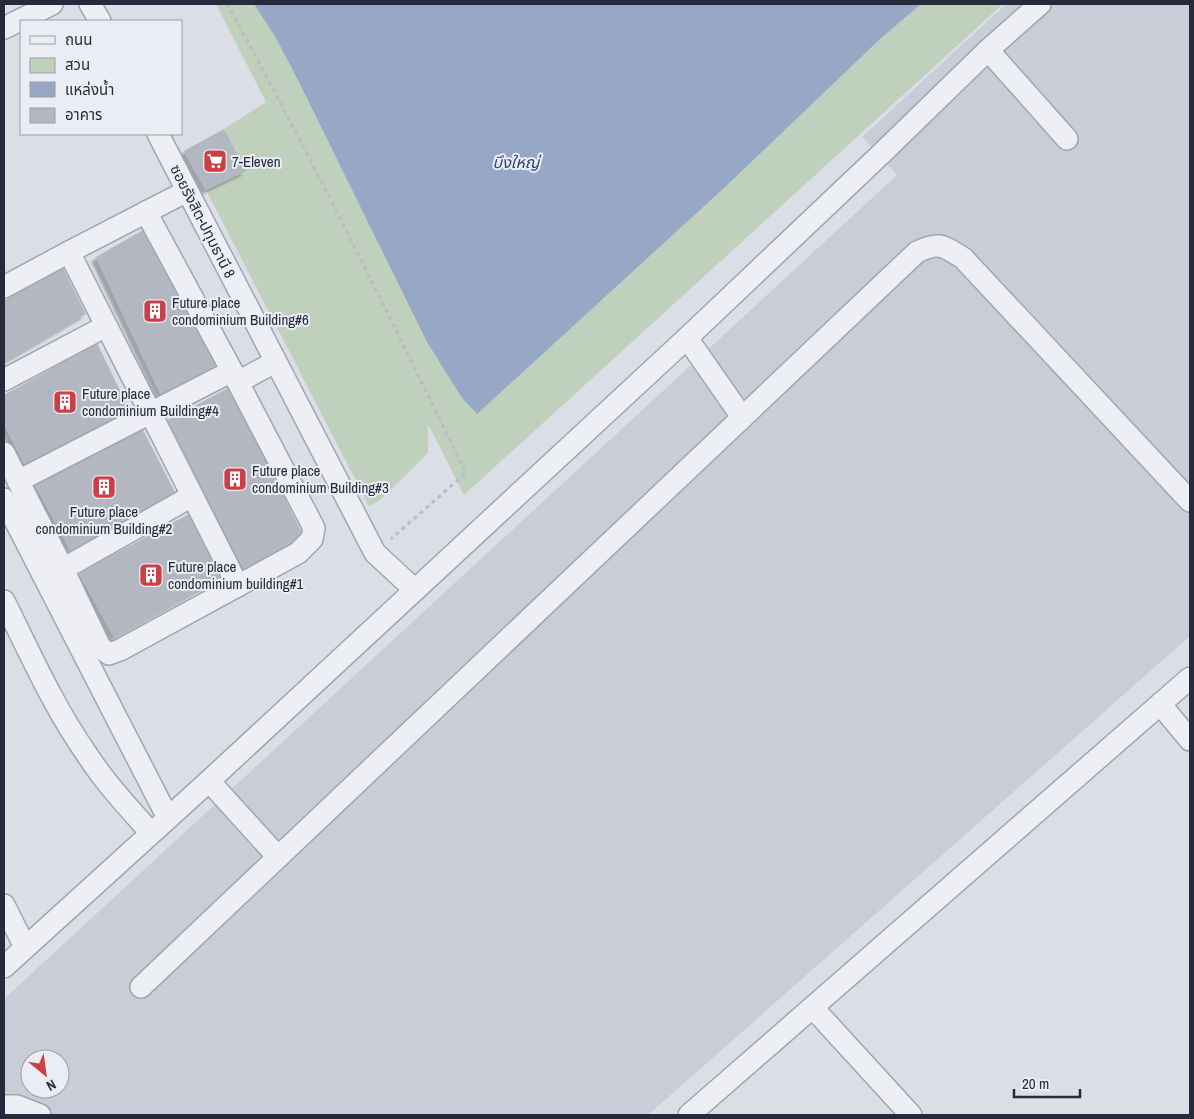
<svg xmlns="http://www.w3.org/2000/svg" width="1194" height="1119" viewBox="0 0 1194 1119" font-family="'Archivo Narrow','Noto Sans Thai',sans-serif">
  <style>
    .built { fill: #c9cdd7; fill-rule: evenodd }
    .green { fill: #bfd0bc }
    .water { fill: #96a8c6 }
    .building { fill: #b3b7c2; filter: url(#shadow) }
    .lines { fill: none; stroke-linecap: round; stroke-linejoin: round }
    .minor-casing { stroke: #a1a5af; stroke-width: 24 }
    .path { stroke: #babcc4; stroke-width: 3; stroke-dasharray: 4 4; stroke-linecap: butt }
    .minor { stroke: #eeeff4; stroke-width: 21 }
    .labels { text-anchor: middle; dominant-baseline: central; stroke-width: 4; stroke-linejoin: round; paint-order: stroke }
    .poi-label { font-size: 15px; fill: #262b3b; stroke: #eaedf4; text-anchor: start }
    .street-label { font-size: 15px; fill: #262b3b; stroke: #eaedf4 }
    .water-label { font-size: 16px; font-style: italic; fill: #30466f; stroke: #eaedf4 }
  </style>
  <defs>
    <filter id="shadow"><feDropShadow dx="-4.5" dy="4.5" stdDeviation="1" flood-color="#0004"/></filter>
  </defs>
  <rect width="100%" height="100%" fill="#dbdee6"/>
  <!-- built -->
  <path class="built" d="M1006 4H1190V636L648 1115H4V999L897 175 862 137ZM30 1059H60V1089H30Z"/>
  <!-- green -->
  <polygon class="green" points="216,4 1003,4 464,495 428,424 428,453 380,500 369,506 206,190 246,171 224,129 266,102"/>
  <!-- water -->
  <polygon class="water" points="254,4 921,4 880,39 725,187 477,414 462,398 427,342 299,82 276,38"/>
  <!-- building -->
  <g class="building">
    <polygon points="224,129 246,171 206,190 184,151"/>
    <polygon points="145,229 216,365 161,395 96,257"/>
    <polygon points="63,268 86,314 4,362 4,300"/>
    <polygon points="97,343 129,409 25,465 4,424 4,395"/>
    <polygon points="230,387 303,535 244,569 164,422"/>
    <polygon points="143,430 175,492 70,549 34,483"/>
    <polygon points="189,514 222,577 114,637 79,573"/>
  </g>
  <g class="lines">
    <!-- minor casing -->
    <g class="minor-casing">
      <g id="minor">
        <polyline points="90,4 100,21"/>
        <polyline points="4,28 52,4"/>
        <polyline points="988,50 1067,139"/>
        <polyline points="158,134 375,553 415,590"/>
        <polyline points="69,252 238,586"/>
        <polyline points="4,287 69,252 187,191"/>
        <polyline points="687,338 742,417"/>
        <polyline points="4,380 106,326"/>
        <polyline points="238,382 275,362"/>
        <polyline points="4,453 63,569 100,647 109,654 120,650 298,553 312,539 314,528 232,371 146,212"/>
        <polyline points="18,481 232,371"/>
        <polyline points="4,499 168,818"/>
        <polyline points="63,569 192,496"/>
        <path d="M4 601C30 653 54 708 88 756 106 784 129 808 151 833"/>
        <polyline points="1160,704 1190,740"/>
        <polyline points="209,781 278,857"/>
        <polyline points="4,905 25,947"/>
        <polyline points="4,967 209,781 687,338 880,155 988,50 1040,4"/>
        <path d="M141 987 917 252C940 241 943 246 963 258L1190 501"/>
        <polyline points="813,1008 911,1115"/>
        <polyline points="4,1106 17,1106 40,1115"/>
        <polyline points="689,1115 1190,678"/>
      </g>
    </g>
    <!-- path -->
    <path class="path" d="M227 4C312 158 389 315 466 473L391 539"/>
    <!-- minor -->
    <use href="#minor" class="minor"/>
  </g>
  <!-- icons -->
  <defs>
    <g id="supermarket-square" transform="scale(1.25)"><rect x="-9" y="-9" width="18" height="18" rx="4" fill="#cc3f46" stroke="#eaedf4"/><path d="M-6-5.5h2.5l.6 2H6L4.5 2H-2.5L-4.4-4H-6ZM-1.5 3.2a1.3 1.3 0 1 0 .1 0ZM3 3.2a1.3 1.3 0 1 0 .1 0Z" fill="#fff"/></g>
    <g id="building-square" transform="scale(1.25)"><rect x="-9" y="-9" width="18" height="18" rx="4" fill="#cc3f46" stroke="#eaedf4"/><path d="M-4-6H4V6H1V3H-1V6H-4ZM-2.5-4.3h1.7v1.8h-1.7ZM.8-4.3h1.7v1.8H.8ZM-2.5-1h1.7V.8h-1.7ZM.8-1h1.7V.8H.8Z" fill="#fff"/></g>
  </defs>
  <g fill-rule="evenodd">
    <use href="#supermarket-square" x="215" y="161"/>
    <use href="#building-square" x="155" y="311"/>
    <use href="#building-square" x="65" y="402"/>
    <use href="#building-square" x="235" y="479"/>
    <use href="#building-square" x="104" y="487"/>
    <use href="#building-square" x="151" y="575"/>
  </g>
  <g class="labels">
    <!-- poi labels -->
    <g class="poi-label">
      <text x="232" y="161">7-Eleven</text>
      <text x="172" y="302">Future place<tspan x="172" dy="17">condominium Building#6</tspan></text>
      <text x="82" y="393">Future place<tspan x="82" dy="17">condominium Building#4</tspan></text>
      <text x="252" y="470">Future place<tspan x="252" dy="17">condominium Building#3</tspan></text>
      <text x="104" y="511" text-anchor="middle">Future place<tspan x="104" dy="17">condominium Building#2</tspan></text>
      <text x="168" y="566">Future place<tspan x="168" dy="17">condominium building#1</tspan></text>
    </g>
    <!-- street labels -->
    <g class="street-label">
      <text transform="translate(203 221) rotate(63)">ซอยรังสิต-ปทุมธานี 8</text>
    </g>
    <!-- water labels -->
    <g class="water-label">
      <text x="516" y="162">บึงใหญ่</text>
    </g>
  </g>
  <!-- border -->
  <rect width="1194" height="1119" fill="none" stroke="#262b3b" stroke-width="10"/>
  <!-- legend -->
  <rect x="20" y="20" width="162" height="115" fill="#eaedf4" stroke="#9c9faa"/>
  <rect x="30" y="36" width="25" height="8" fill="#eeeff4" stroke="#9c9faa"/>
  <text x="65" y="45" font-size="15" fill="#262b3b">ถนน</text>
  <rect x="30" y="58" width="25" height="15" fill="#bfd0bc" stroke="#9c9faa"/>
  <text x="65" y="70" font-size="15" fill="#262b3b">สวน</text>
  <rect x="30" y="82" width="25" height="15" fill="#96a8c6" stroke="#9c9faa"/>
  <text x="65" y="95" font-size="15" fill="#262b3b">แหล่งน้ำ</text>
  <rect x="30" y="108" width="25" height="15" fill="#b3b7c2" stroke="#9c9faa"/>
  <text x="65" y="120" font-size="15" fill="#262b3b">อาคาร</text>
  <!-- north arrow -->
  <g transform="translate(45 1074) rotate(151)"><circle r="24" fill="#eaedf4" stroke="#9c9faa"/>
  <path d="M0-4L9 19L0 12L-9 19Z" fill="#cc3f46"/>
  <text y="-8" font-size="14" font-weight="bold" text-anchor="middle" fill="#262b3b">N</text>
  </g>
  <!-- scale -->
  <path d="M1014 1089v8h66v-8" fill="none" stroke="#262b3b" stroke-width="2.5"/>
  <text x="1022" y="1089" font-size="15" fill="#262b3b" stroke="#eaedf4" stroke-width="4" paint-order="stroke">20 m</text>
</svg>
